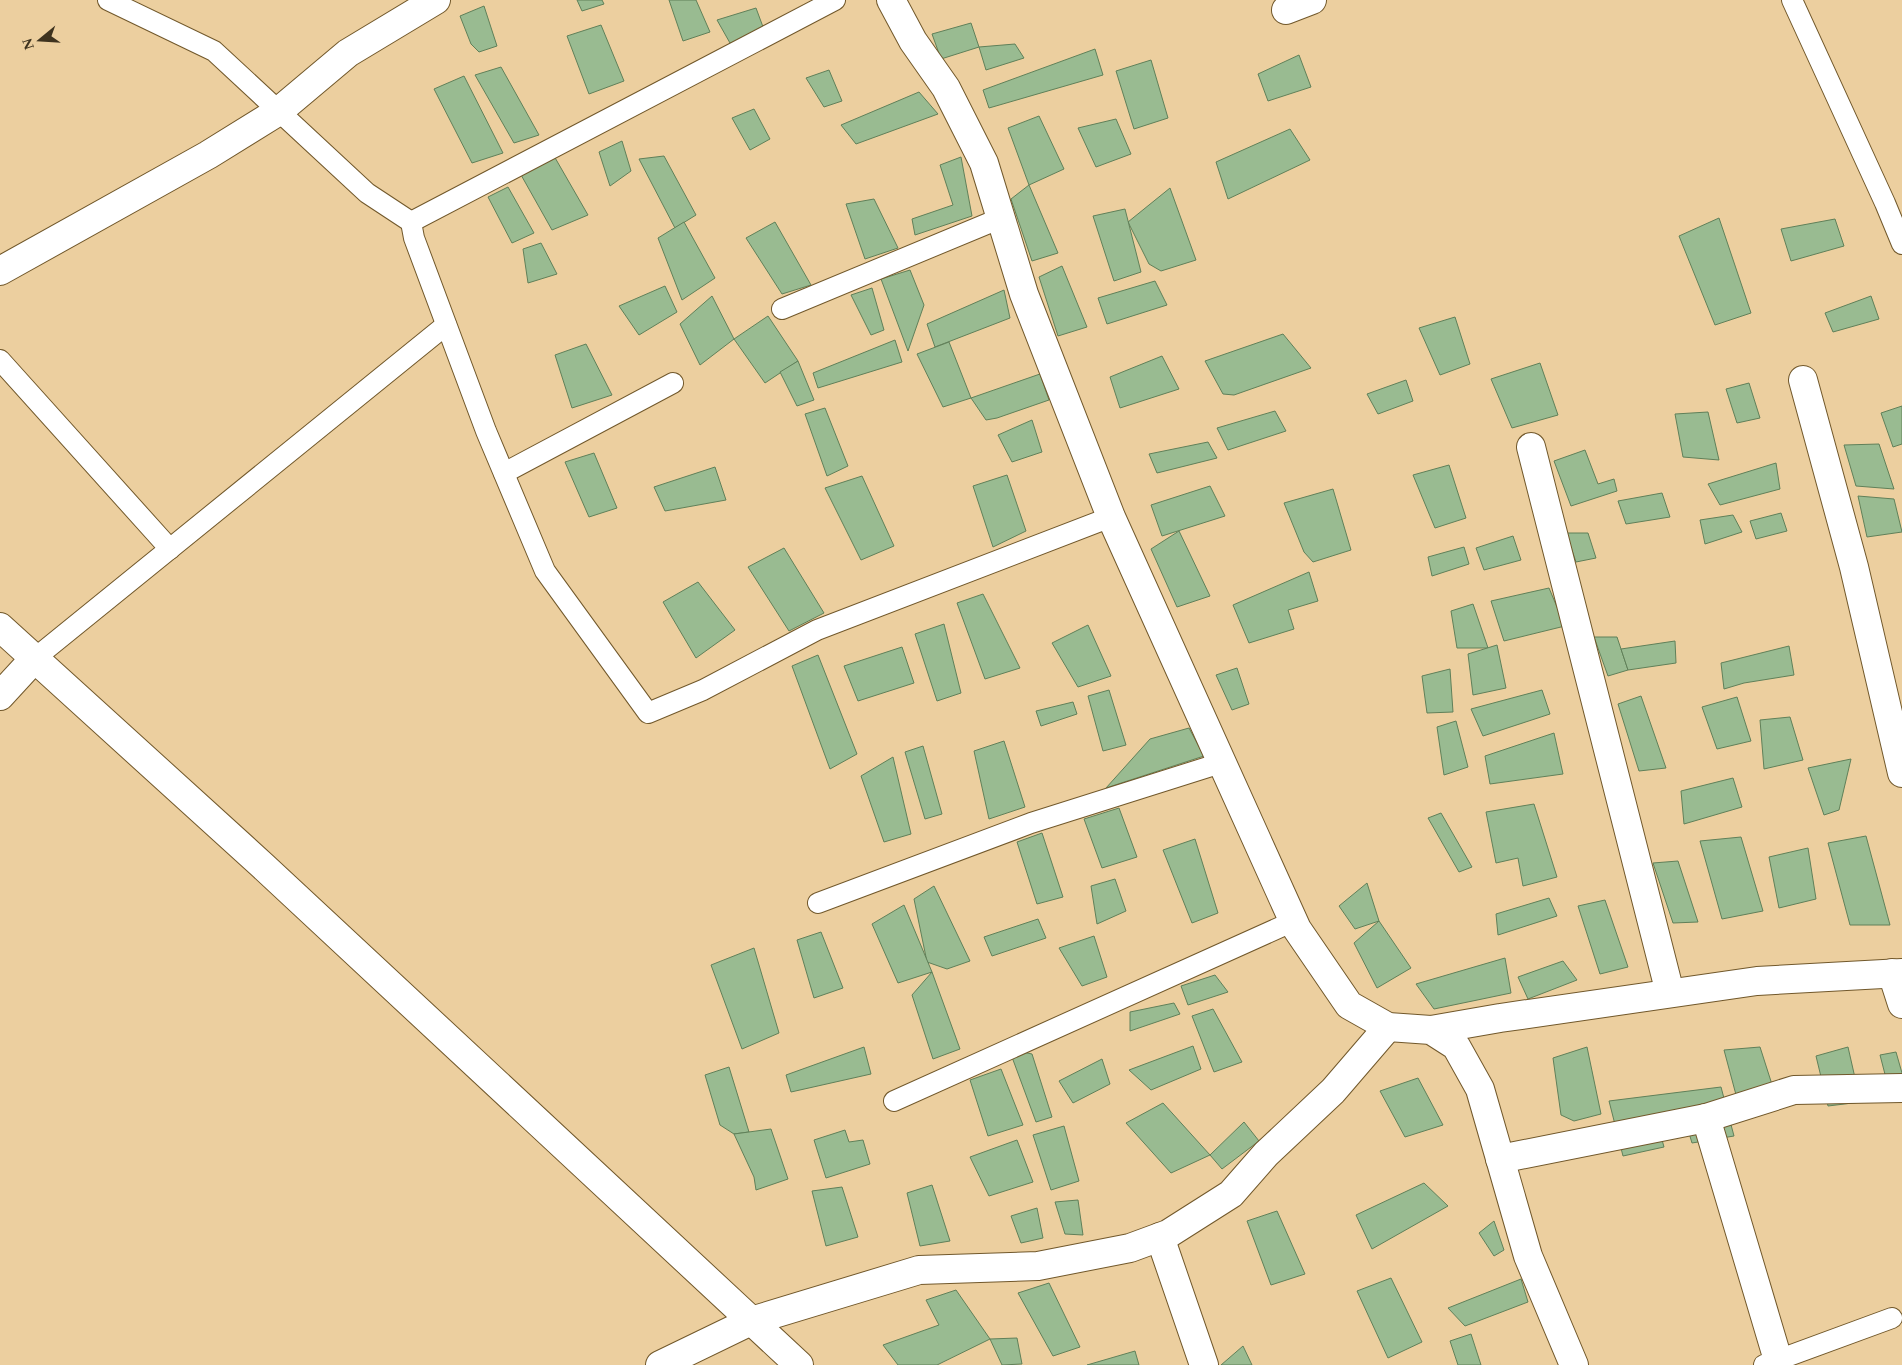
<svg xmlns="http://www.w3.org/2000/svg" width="1902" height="1365" viewBox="0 0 1902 1365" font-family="Spectral,serif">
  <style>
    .building { fill: #99bb91; stroke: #608059 }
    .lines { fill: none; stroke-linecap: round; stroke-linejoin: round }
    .service-casing { stroke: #71582b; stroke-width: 22 }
    .minor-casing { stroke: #71582b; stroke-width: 30 }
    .service { stroke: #fff; stroke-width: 20 }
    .minor { stroke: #fff; stroke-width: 28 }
  </style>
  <rect width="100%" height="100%" fill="#eccf9f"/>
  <!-- building -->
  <g class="building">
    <polygon points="577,0 602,0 604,4 582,11"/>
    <polygon points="669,0 696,0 710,32 683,41"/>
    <polygon points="484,6 497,46 479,52 471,44 460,16"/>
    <polygon points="756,8 766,35 730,43 717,20"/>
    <polygon points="971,23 979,47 941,59 932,34"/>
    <polygon points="601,25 624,81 589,94 567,36"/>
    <polygon points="1015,44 1024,58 986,70 979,47"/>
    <polygon points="1095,49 1103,75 989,108 983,90"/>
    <polygon points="1299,55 1311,87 1268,101 1258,74"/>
    <polygon points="1151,60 1168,118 1134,129 1116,71"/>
    <polygon points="501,67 539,135 514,143 475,75"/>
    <polygon points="829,70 842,101 824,107 806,78"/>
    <polygon points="464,76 503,153 472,163 434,89"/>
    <polygon points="919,92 938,114 856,144 841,125"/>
    <polygon points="754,109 770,139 750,150 732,118"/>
    <polygon points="1039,116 1064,169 1029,185 1008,128"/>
    <polygon points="1116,119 1131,154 1096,167 1078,128"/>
    <polygon points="1290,129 1310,160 1228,199 1216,162"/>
    <polygon points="622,141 631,171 610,186 599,152"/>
    <polygon points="550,149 588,215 552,230 516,166"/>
    <polygon points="664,156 696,215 675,228 639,159"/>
    <polygon points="961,157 972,216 915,235 912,219 953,205 940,165"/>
    <polygon points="1029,185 1058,253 1032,261 1011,199"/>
    <polygon points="508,187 534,233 512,243 488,197"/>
    <polygon points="1170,188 1196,260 1161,271 1149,264 1128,222"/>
    <polygon points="874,199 898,248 865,259 846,204"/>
    <polygon points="1125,209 1141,272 1114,281 1093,216"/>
    <polygon points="1719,218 1751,313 1715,325 1679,236"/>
    <polygon points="1835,219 1844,246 1791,261 1781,229"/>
    <polygon points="684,222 715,278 682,300 658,238"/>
    <polygon points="775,222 811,285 782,294 746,238"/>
    <polygon points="541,243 557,274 528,283 523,249"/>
    <polygon points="1062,266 1087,327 1058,336 1039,277"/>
    <polygon points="910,270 924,305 908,351 881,279"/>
    <polygon points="1155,281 1167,305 1107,324 1098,298"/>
    <polygon points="665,286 677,312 639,335 619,306"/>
    <polygon points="872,288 884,330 871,335 851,295"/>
    <polygon points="1004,290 1010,318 935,347 927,324"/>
    <polygon points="712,296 734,339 700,365 680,324"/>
    <polygon points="1871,296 1879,319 1833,332 1825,313"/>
    <polygon points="768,316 798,361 765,383 734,339"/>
    <polygon points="1455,317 1470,364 1440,375 1419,328"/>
    <polygon points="1283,334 1311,368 1234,395 1223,394 1205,361"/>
    <polygon points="895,340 902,362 818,388 813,373"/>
    <polygon points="949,342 971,398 943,407 917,354"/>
    <polygon points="586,344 612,395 572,408 555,355"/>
    <polygon points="1162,356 1179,389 1120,408 1110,377"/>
    <polygon points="798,361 814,400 797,406 780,372"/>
    <polygon points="1540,363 1558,415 1512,428 1491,379"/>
    <polygon points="1040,374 1049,400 997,418 986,420 971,398"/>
    <polygon points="1406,380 1413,401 1378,414 1367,394"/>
    <polygon points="1749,383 1760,418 1737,423 1726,389"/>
    <polygon points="1902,406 1902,444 1893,447 1881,413"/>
    <polygon points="825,408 848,466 827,476 805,414"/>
    <polygon points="1275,411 1286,431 1228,450 1217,428"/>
    <polygon points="1708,412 1719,460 1683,457 1675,414"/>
    <polygon points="1032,420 1042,452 1012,462 998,435"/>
    <polygon points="1208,442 1217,458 1157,473 1149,454"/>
    <polygon points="1879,444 1894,489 1856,486 1844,445"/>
    <polygon points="1585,450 1598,484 1614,479 1617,491 1571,506 1554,461"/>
    <polygon points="594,453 617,508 589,517 565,462"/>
    <polygon points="1776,463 1780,489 1720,505 1708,484"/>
    <polygon points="1449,465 1466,518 1435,528 1413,475"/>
    <polygon points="715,467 726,500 665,511 654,487"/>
    <polygon points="1007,475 1026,531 993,547 973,486"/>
    <polygon points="862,476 894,546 861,560 825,488"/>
    <polygon points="1210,486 1225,516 1162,536 1151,505"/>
    <polygon points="1333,489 1351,550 1313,562 1304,552 1284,503"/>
    <polygon points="1662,493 1670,517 1626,524 1618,501"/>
    <polygon points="1858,496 1894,499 1902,532 1867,537"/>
    <polygon points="1781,513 1787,531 1756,539 1750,521"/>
    <polygon points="1733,515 1742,532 1705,544 1700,520"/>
    <polygon points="1179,531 1210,596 1177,607 1151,549"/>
    <polygon points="1566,533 1588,533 1596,558 1576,562"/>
    <polygon points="1513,536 1521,560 1484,570 1476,548"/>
    <polygon points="1464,547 1469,564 1432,576 1428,557"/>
    <polygon points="784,548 824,613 789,631 748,567"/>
    <polygon points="1309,572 1318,601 1288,610 1294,629 1249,643 1233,605"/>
    <polygon points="698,582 735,630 696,658 663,602"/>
    <polygon points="1549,588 1565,626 1504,641 1491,601"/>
    <polygon points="983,594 1020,668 985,679 957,603"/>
    <polygon points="1473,604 1488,648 1457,648 1451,611"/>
    <polygon points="944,624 961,693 937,701 915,634"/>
    <polygon points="1088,625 1111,676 1078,687 1052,643"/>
    <polygon points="1594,637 1617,637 1628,670 1608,676"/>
    <polygon points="1675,641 1676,663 1628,670 1621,649"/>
    <polygon points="1497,645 1506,688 1473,695 1468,654"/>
    <polygon points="1789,646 1794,675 1744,683 1724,689 1721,663"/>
    <polygon points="902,647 914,683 858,701 844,666"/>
    <polygon points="818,655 857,754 830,769 792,666"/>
    <polygon points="1237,668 1249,704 1232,710 1216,675"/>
    <polygon points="1450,669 1453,712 1427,713 1422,676"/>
    <polygon points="1109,690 1126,745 1103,751 1088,696"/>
    <polygon points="1542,690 1550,714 1483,736 1471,709"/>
    <polygon points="1641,696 1666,768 1639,771 1618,704"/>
    <polygon points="1737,697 1751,741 1717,749 1702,707"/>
    <polygon points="1073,702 1077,714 1041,726 1036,711"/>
    <polygon points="1790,717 1803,760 1764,769 1760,720"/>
    <polygon points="1456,721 1468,767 1444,775 1437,727"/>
    <polygon points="1189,728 1204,756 1106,788 1150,739"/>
    <polygon points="1554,733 1563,774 1490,784 1485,756"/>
    <polygon points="1004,741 1025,807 989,819 974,751"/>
    <polygon points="923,746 942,814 925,819 905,752"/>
    <polygon points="893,757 911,834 884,842 861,776"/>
    <polygon points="1851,759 1839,810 1824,815 1808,768"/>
    <polygon points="1733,778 1742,807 1684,824 1681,791"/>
    <polygon points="1534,804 1557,877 1523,886 1518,858 1496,863 1486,812"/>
    <polygon points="1119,808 1137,857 1102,868 1084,819"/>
    <polygon points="1441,813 1472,867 1459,872 1428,818"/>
    <polygon points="1042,833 1063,897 1037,904 1017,842"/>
    <polygon points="1866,836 1890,925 1850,925 1828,843"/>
    <polygon points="1741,837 1763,911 1722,919 1700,841"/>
    <polygon points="1195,839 1218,913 1192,923 1163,850"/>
    <polygon points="1808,848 1816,899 1779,908 1769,857"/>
    <polygon points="1678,861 1698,922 1673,923 1653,863"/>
    <polygon points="1115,879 1126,911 1097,924 1091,886"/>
    <polygon points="1367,883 1379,921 1355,929 1339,906"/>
    <polygon points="934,886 970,961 947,969 927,962 914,899"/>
    <polygon points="1549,898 1557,916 1498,935 1496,914"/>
    <polygon points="1605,900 1628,967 1600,974 1578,906"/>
    <polygon points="904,905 932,972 898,983 872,924"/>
    <polygon points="1038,919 1046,938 992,956 984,937"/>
    <polygon points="1379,921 1411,968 1377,988 1354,943"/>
    <polygon points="821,932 843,988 814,998 797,940"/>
    <polygon points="1094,936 1107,977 1082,986 1059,948"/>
    <polygon points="754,948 779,1033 742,1049 711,965"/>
    <polygon points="1505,958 1511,993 1434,1009 1416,984"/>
    <polygon points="1563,961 1577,980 1528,999 1518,977"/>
    <polygon points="932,972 960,1049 933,1059 912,995"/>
    <polygon points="1215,975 1228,992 1188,1005 1181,986"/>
    <polygon points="1174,1003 1180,1014 1130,1031 1130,1012"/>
    <polygon points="1213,1009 1242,1062 1214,1072 1192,1016"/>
    <polygon points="1193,1046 1201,1069 1151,1090 1129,1070"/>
    <polygon points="864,1047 871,1074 791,1092 786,1075"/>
    <polygon points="1587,1047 1601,1114 1574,1121 1561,1115 1553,1058"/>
    <polygon points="1760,1047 1776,1097 1739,1106 1724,1050"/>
    <polygon points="1848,1047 1858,1091 1887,1082 1880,1055 1896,1052 1902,1073 1902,1097 1828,1106 1816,1056"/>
    <polygon points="1009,1049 1032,1054 1052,1117 1036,1122"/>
    <polygon points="1102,1059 1110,1084 1073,1103 1059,1081"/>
    <polygon points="729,1067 749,1132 734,1134 720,1125 705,1075"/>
    <polygon points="1001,1069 1023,1125 988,1136 970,1080"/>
    <polygon points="1418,1078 1443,1125 1405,1137 1380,1091"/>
    <polygon points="1721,1087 1734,1136 1692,1143 1686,1123 1659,1129 1664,1147 1623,1156 1609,1101"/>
    <polygon points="1163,1103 1210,1155 1171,1173 1126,1123"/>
    <polygon points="1244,1122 1259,1141 1222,1169 1210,1155"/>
    <polygon points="1064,1126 1079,1181 1051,1190 1033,1135"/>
    <polygon points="771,1129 788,1179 756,1190 754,1177 734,1134"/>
    <polygon points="845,1130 849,1142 863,1140 870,1164 826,1178 814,1140"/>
    <polygon points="1017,1140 1033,1182 989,1196 970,1157"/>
    <polygon points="1424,1183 1448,1206 1372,1249 1356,1215"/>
    <polygon points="932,1185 950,1241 920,1246 907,1193"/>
    <polygon points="842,1187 858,1237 826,1246 812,1191"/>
    <polygon points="1078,1200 1083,1235 1065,1234 1055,1202"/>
    <polygon points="1037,1208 1043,1238 1021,1243 1011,1216"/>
    <polygon points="1277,1211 1305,1274 1271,1285 1247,1221"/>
    <polygon points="1494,1221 1504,1250 1494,1256 1479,1233"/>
    <polygon points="1391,1278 1422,1342 1388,1358 1357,1291"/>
    <polygon points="1521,1279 1528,1302 1465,1326 1448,1308"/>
    <polygon points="1049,1283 1080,1347 1053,1356 1018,1293"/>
    <polygon points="956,1290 990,1339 937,1365 898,1365 883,1345 939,1325 926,1300"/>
    <polygon points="1471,1334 1481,1365 1458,1365 1450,1341"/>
    <polygon points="1017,1338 1022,1364 1002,1365 990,1339"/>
    <polygon points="1243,1346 1252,1365 1221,1365"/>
    <polygon points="1135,1351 1139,1365 1087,1365"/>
  </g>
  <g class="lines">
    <!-- service casing -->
    <g class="service-casing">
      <g id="service">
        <polyline points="108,0 214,51 367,193 411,222 414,238 486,431 545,571 648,713 703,690 817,630 1111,517"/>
        <polyline points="1792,0 1885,203 1902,244"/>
        <polyline points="411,222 835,0"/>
        <polyline points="782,309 1001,218"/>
        <polyline points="0,360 170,549"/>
        <polyline points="504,473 673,383"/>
        <polyline points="34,659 446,325"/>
        <polyline points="818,903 1031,823 1224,762"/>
        <polyline points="894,1101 1294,921"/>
        <polyline points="1764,1365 1892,1318"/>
      </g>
    </g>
    <!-- minor casing -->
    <g class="minor-casing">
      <g id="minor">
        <polyline points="891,0 913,41 946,88 984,163 1024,294 1111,517 1297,929 1349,1005 1388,1027 1431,1030 1456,1046 1480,1089 1528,1256 1574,1365"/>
        <polyline points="1286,10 1312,0"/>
        <polyline points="0,271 208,155 279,111 348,53 436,0"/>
        <polyline points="1803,380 1854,567 1902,773"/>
        <polyline points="1531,447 1670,993"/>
        <polyline points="0,627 263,866 799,1365"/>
        <polyline points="0,696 34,659"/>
        <polyline points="1892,973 1902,1004"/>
        <polyline points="1431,1030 1500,1018 1757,981 1902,973"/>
        <polyline points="1706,1118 1778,1360"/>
        <polyline points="1500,1159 1706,1118 1794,1090 1902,1088"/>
        <polyline points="1160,1237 1204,1365"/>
        <polyline points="660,1365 751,1321 919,1270 1038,1266 1130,1248 1168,1234 1231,1194 1266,1154 1333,1091 1388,1027"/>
      </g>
    </g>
    <!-- service -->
    <use href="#service" class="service"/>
    <!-- minor -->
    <use href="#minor" class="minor"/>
  </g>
  <!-- north arrow -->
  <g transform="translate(40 40) rotate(252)" stroke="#eccf9f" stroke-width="4" paint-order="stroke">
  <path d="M0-4L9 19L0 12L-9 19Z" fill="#3e331f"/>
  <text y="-8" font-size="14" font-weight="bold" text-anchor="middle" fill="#3e331f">N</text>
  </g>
</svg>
